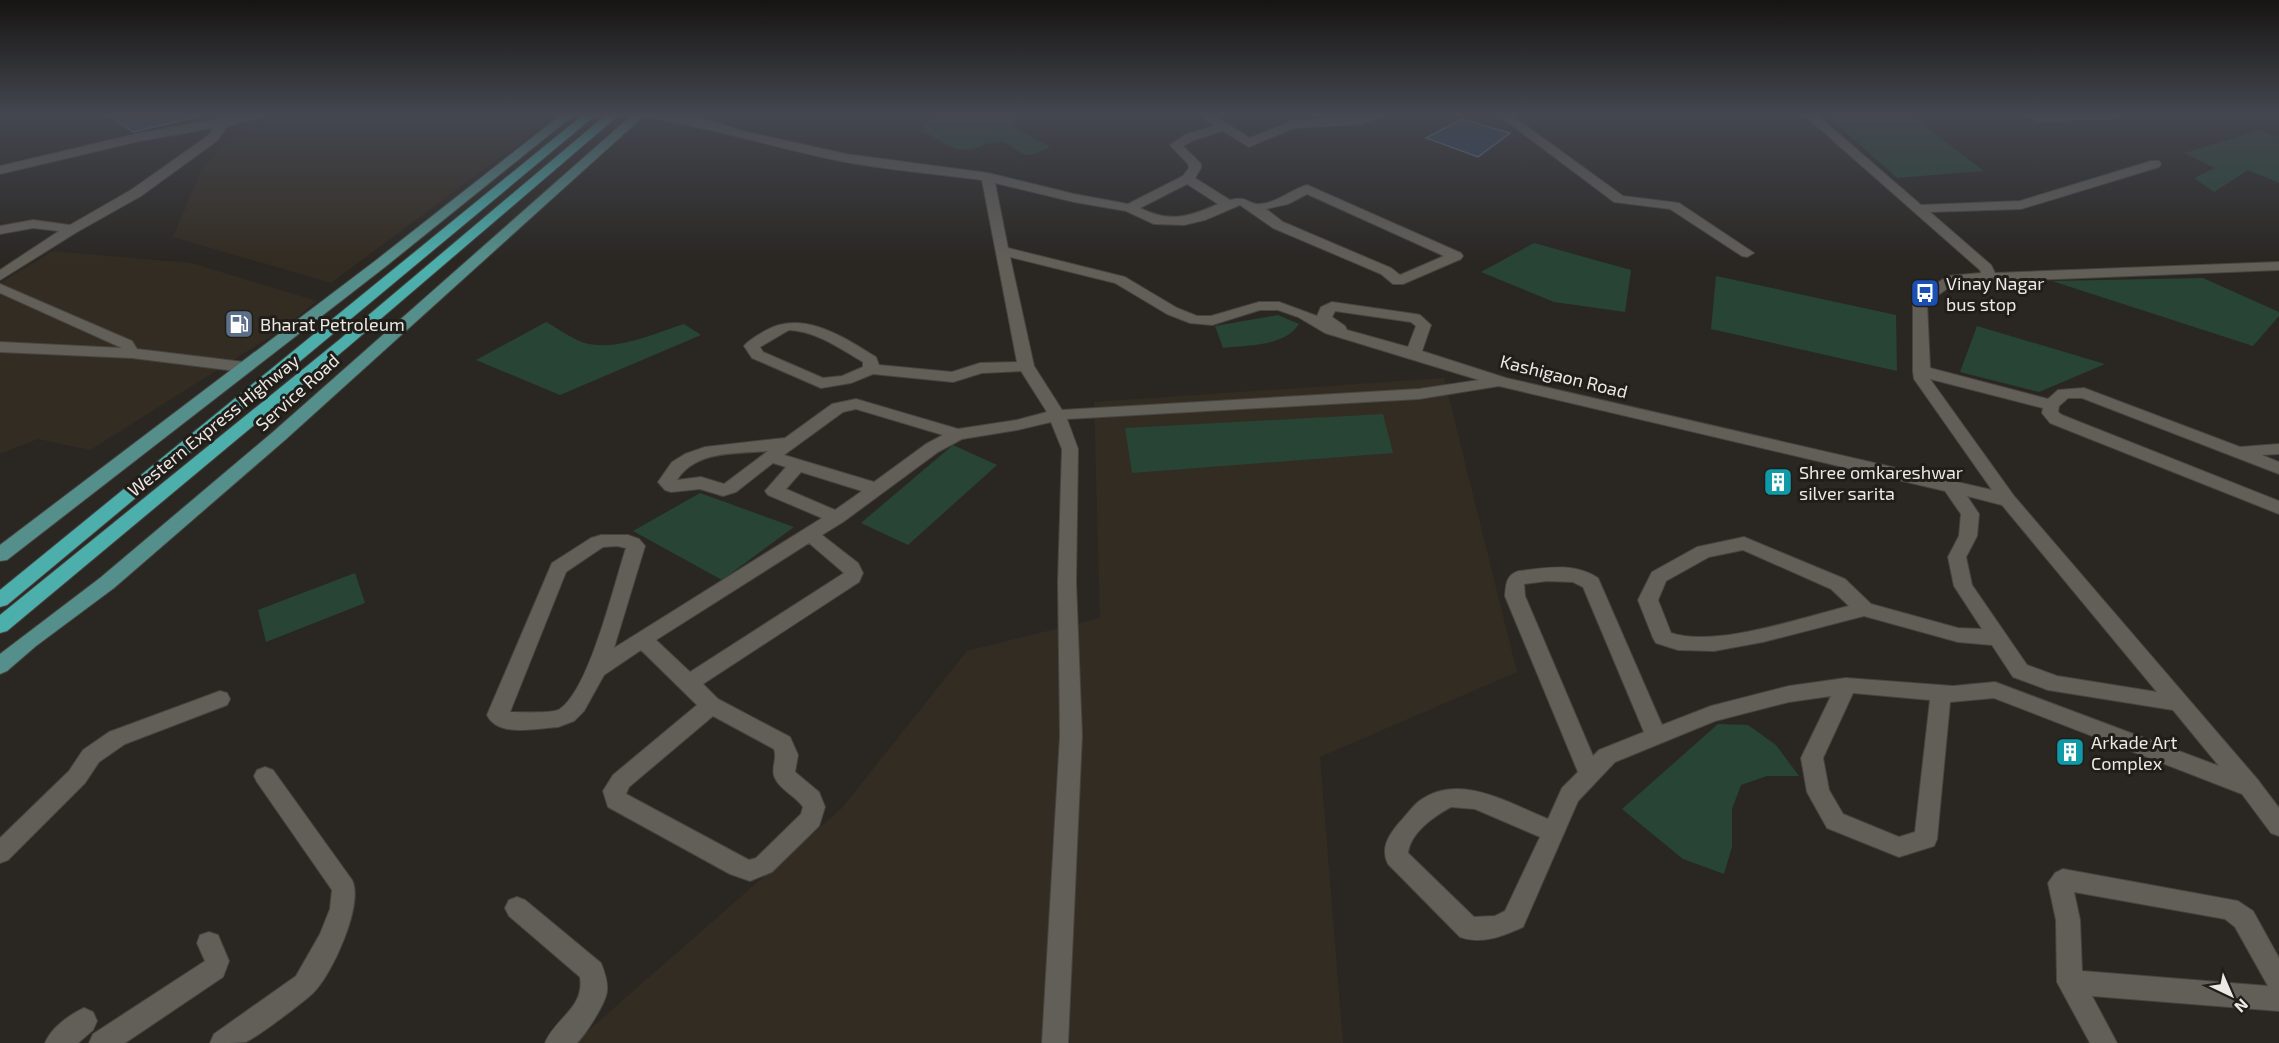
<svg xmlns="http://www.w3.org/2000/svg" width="2279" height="1043" viewBox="0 0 2279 1043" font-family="'Exo 2',sans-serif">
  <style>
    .built { fill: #332c22 }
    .green { fill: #274435 }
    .water { fill: #2b435e; stroke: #657587; stroke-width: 1.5 }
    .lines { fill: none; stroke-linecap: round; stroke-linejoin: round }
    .minor-casing { stroke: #474440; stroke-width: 2 }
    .major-casing { stroke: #474440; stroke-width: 2 }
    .highway-casing { stroke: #474440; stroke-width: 2 }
    .minor { fill: #625f59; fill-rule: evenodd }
    .major { fill: #558f8b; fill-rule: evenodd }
    .highway { fill: #4cafac; fill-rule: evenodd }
    .labels { text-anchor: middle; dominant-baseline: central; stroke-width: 6; stroke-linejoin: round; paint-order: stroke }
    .poi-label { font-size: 18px; fill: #ebe9e6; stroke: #211e19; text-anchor: start }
    .street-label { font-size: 18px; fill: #ebe9e6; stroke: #211e19 }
  </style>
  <rect width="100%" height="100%" fill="#2a2723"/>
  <!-- built -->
  <g class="built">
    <polygon points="287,114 556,114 557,115 331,283 173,237 202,168 249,123"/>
    <polygon points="53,251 191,263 317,301 278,332 90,450 38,439 0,454 0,283"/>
    <polygon points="1444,378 1517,672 1320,757 1343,1043 574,1043 842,808 967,651 1100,618 1094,402"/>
  </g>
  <!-- green -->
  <g class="green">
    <polygon points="966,114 1022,114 1012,126 1051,147 1031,155 1023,154 1003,142 985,144 972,150 955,149 922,131 930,119"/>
    <polygon points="1881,114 1909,114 1984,171 1897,178 1830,118"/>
    <polygon points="2260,130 2279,138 2279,183 2248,170 2214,192 2194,178 2215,168 2184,153"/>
    <polygon points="1534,243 1631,270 1625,312 1554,302 1481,272"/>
    <polygon points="1716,276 1896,315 1897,371 1711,329"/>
    <polygon points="2203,278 2279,312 2279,316 2253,346 2052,281"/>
    <path d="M1278 315 1299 324C1284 347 1248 345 1223 348L1215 326Z"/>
    <path d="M546 322C557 328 568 336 579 341 611 354 653 334 684 324L701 335 560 395 476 360Z"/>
    <polygon points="1977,326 2105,364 2039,392 1960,372"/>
    <polygon points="1383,414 1393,453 1132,473 1125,428"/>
    <polygon points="953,445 997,465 908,545 861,523"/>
    <polygon points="700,493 794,527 722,580 633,531"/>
    <polygon points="355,573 365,603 266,642 258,610"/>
    <polygon points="1718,724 1748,725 1776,745 1799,776 1767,776 1741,785 1732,809 1732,847 1724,874 1683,859 1622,809"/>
  </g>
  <!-- water -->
  <g class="water">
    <polygon points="106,114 209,114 133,132"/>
    <polygon points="1462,119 1510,133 1478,157 1426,138"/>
  </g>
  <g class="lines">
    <!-- minor casing -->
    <g class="minor-casing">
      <g id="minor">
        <polygon points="247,114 267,114 265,116 227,126 218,140 141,196 77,232 0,280 0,270 59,231 33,228 0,234 0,226 33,220 70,225 131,190 209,135 213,128 140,141 0,174 0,166 140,133"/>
        <path d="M642 114H669L700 118 743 131 846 154 988 173 1074 194 1128 204 1183 176 1189 168 1188 164 1170 145 1186 134 1215 126 1198 114H1212L1250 138 1292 121 1385 114 1383 116 1363 124 1294 128 1249 147 1223 131 1194 140 1183 146 1201 164V168L1195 178 1230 200C1247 196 1245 202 1257 204 1274 205 1292 189 1307 185L1461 253 1463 256 1461 259 1403 284H1393L1381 274 1273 228 1240 205 1205 220 1184 225 1154 224 1126 211 1074 202 995 183 1008 248 1125 277 1177 308 1197 316H1211L1259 302H1279L1317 316 1321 307 1332 302 1415 314 1420 315 1431 325 1422 351 1506 378 1992 490 1914 379 1913 371V301L1947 276 1981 273 1980 270 1803 114H1816L1921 205 2020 201 2151 161H2159L2161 164 2159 167 2021 209 1930 212 1991 265 1995 273 2279 262V270L1955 283 1927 303 1930 368 2048 399 2058 390 2084 388 2240 447 2279 444V454L2262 455 2279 462V474L2082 398H2068L2059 406 2058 412 2062 415 2279 501V514L2050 423 2042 413 2043 408 1930 379 2014 496 2258 780 2279 808V836L2271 833 2242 794 1994 698 1950 702 1937 839 1934 846 1899 857 1827 828 1807 792 1801 758 1831 696 1789 702 1715 721 1615 762 1578 801 1523 927C1503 936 1482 945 1460 937L1388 864C1380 848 1389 835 1399 823 1405 817 1411 808 1418 802 1458 771 1508 803 1548 819L1562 788 1578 772 1505 596C1506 584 1506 575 1519 571 1547 568 1573 562 1598 578L1662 725 1711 706 1789 686 1846 678 1953 686 1995 682 2219 766 2173 710 2048 690 2013 677 1992 645 1958 642 1864 616 1763 642 1714 651 1678 650 1656 643 1653 638 1638 600 1652 572 1697 547 1744 537 1845 579 1871 604 1958 628 1982 629 1954 586 1948 557 1959 536 1961 514 1945 491 1499 386 1419 399 1067 419 1078 449 1076 582 1082 736 1068 1043H1042L1060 736 1058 582 1062 449 1051 422 1017 430 962 439 938 452 843 522 822 535 858 563 863 573 859 582 703 684 718 699 790 737 798 755 795 772 819 792 825 807 819 826 772 872 750 881 730 874 608 807 603 791 613 775 697 705 641 650 604 675 584 711 574 721 558 727C537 728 498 738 487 715L552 563 591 538 601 535H628L639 539 645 546 614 648 822 518 768 495 765 491 786 467 773 463 736 492 723 496 700 489 671 492 665 490 658 482 672 462 685 454 705 447 785 438 832 404 856 399 958 429 1017 420 1047 412 1021 371 982 373 953 382 873 374 851 383 821 388 752 358 744 346C749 340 757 336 763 332 802 308 843 337 876 357L879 365 952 372 980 363 1017 362 982 180C937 174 890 170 845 162 779 149 715 128 648 118ZM1187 184 1218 204C1189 217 1170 223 1140 208ZM1307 194 1444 256 1400 275 1391 268 1283 222 1266 209 1288 204ZM1010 257 1115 283 1167 314 1190 323 1212 325 1260 310H1278L1298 317 1325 333 1479 380 1419 389 1062 410 1034 366ZM1335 311 1411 322 1416 326 1408 347 1347 330 1345 326 1332 317ZM789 330C816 331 841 349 863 362V367L842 376 823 378 763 352 760 347ZM856 409 943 435 926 444 874 482 784 455 843 412ZM768 451 724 484 701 477 677 480C696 450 737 454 768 451ZM801 472 862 491 835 510 786 489ZM1967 496 2002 505 2157 692 2057 676 2027 665 1972 585 1966 557 1977 536 1979 514ZM809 543 844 573 690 672 656 640ZM617 546 626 548C614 584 590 688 560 709 552 714 520 712 510 712L566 572 603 547ZM1743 550 1831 589 1849 606C1803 617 1716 648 1671 633L1658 600 1666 581 1709 557ZM1547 581 1573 582 1583 587 1644 732 1599 750 1593 756 1525 596 1524 584ZM1853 693 1930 700 1915 832 1899 837 1843 814 1829 790 1823 758ZM713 716 774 749C778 759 770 769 775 778 780 790 796 796 803 807L801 814 756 858 749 860 626 794 629 787ZM1451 807 1475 809 1540 837 1505 911 1495 916 1474 917 1408 853C1410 833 1434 816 1451 807Z"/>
        <polygon points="1497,114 1510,114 1623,196 1679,203 1754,253 1747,257 1742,256 1670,209 1614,202"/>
        <polygon points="2026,114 2119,114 2120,115 2114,119 2037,121"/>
        <polygon points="0,284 132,341 137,349 244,362 252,367 244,372 132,358 0,352 0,342 122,348 0,293"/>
        <polygon points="220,691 227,693 230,699 227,705 125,744 99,762 85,783 8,860 0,863 0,838 69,771 83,750 109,732"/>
        <path d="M265 767 273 770 352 880C364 904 332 975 313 993 301 1004 260 1035 246 1042 238 1043 220 1043 210 1043L214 1034 296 976 320 934 330 909 332 890 257 782 254 776 257 770Z"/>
        <path d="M2063 869 2238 901 2253 911 2279 958V1011L2092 996 2117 1043H2090L2057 982 2056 920 2048 883 2055 873ZM2074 892 2225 919 2235 927 2268 986 2082 971 2080 920Z"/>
        <path d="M517 897 525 900 601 963C604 971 608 981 607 990 607 1002 585 1035 577 1043H545C555 1018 585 1008 580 977L509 916 505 908 509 900Z"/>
        <polygon points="209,932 218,935 229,961 223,977 125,1043 89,1043 93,1034 205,961 197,943 200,935"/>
        <path d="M84 1008 93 1012 97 1021 93 1030 78 1043H45C51 1028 69 1015 84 1008Z"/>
      </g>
    </g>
    <!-- major casing -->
    <g class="major-casing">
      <g id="major">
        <polygon points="562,114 575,114 385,267 7,560 0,561 0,545 375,261"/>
        <polygon points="633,114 646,114 285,440 114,588 36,646 7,671 0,674 0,654 100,578 273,432"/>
      </g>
    </g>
    <!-- highway casing -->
    <g class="highway-casing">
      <g id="highway">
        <polygon points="584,114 597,114 7,605 0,607 0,590"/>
        <polygon points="607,114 620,114 349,346 7,631 0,633 0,615 339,340"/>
      </g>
    </g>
    <!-- minor -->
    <use href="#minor" class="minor"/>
    <!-- major -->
    <use href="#major" class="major"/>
    <!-- highway -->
    <use href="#highway" class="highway"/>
  </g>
  <!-- sky -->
  <linearGradient id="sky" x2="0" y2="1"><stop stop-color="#171513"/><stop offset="0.44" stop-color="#444750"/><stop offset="1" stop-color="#444750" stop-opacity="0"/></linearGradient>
  <rect width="2279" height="260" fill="url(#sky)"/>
  <!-- icons -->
  <defs>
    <g id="bus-square" transform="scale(1.5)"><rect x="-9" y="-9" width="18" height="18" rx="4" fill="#1a4fb4" stroke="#211e19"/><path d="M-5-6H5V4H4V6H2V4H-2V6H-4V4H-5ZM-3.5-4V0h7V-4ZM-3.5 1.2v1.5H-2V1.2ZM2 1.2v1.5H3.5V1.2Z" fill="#fff"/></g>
    <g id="fuel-square" transform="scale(1.5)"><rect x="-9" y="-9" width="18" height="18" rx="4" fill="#5c6f8a" stroke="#211e19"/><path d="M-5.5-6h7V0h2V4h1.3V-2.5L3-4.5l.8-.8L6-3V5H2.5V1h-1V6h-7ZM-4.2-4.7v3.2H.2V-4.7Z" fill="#fff"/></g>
    <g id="building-square" transform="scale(1.5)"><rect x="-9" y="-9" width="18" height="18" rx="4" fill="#0f9aa8" stroke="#211e19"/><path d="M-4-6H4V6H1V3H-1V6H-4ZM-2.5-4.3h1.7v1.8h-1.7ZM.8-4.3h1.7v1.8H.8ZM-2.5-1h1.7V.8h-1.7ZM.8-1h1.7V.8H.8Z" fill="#fff"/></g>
  </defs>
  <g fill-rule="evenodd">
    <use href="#bus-square" x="1925" y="293"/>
    <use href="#fuel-square" x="239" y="324"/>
    <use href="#building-square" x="1778" y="482"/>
    <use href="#building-square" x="2070" y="752"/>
  </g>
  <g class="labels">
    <!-- poi labels -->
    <g class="poi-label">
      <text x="1946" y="283">Vinay Nagar<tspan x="1946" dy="21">bus stop</tspan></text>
      <text x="260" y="324">Bharat Petroleum</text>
      <text x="1799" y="472">Shree omkareshwar<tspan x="1799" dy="21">silver sarita</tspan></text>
      <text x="2091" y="742">Arkade Art<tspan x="2091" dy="21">Complex</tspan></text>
    </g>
    <!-- street labels -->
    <g class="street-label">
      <text transform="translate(1564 376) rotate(14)">Kashigaon Road</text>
      <text transform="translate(297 392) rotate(-42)">Service Road</text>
      <text transform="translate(213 425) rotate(-39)">Western Express Highway</text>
    </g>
  </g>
  <!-- north arrow -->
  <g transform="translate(2231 995) rotate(136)" stroke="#211e19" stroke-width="4.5" paint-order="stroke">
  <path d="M0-4.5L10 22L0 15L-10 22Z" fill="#ebe9e6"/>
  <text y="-9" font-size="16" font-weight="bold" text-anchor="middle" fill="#ebe9e6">N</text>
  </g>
</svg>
